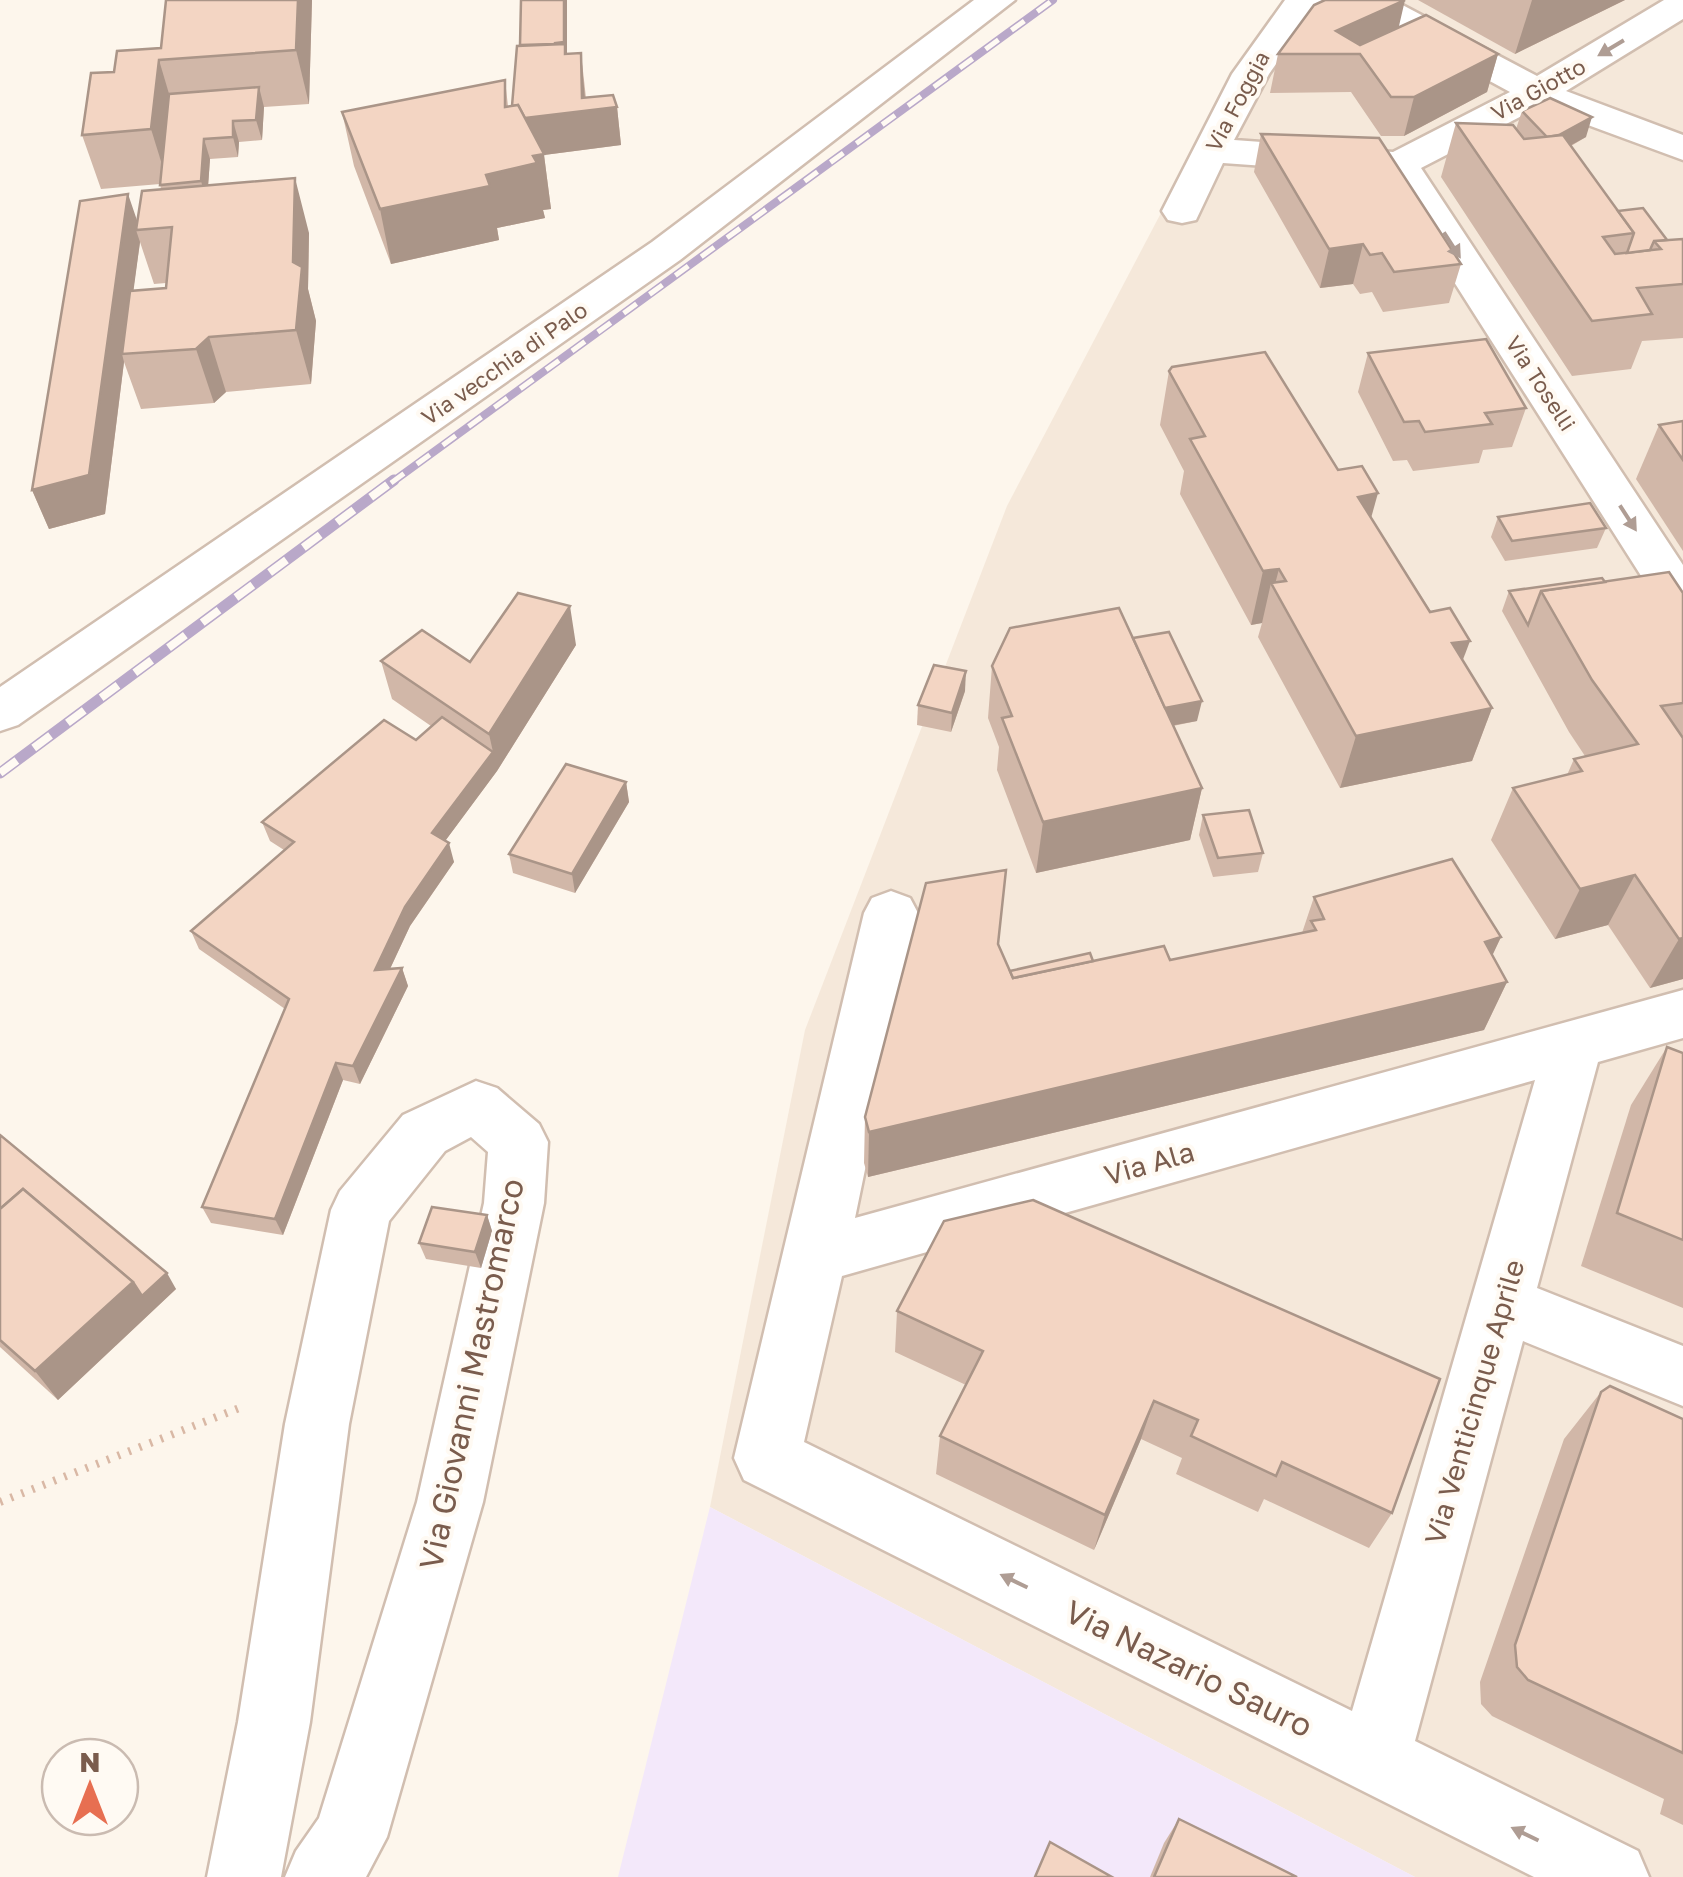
<svg xmlns="http://www.w3.org/2000/svg" width="1683" height="1877" viewBox="0 0 1683 1877" font-family="'Golos Text',sans-serif">
  <style>
    .residential { fill: #f5e8da }
    .education { fill: #f3e8fa }
    .lines { fill: none; stroke-linecap: round; stroke-linejoin: round }
    .minor-casing { stroke: #d1beb0; stroke-width: 5 }
    .path { stroke: #d9b8a5; stroke-width: 8; stroke-dasharray: 2.5 9; stroke-linecap: butt }
    .minor { fill: #fff; fill-rule: evenodd }
    .rail-far1-casing { stroke: #b9a8c9; stroke-width: 8 }
    .rail-casing { stroke: #b9a8c9; stroke-width: 11 }
    .rail-far1 { stroke: #fffaf3; stroke-width: 5; stroke-dasharray: 16; stroke-linecap: butt }
    .rail { stroke: #fffaf3; stroke-width: 8; stroke-dasharray: 21; stroke-linecap: butt }
    .wall { fill: #d1b7a8; fill-rule: evenodd }
    .shaded-wall { fill: #aa9588 }
    .building { fill: #f3d5c3; stroke: #aa9588; stroke-width: 2.5 }
    .oneway { fill: #af9d94 }
    .labels { text-anchor: middle; dominant-baseline: central; stroke-width: 8; stroke-linejoin: round; paint-order: stroke }
    .far-street-label { font-size: 22px; fill: #7a5c4d; stroke: #fffaf3 }
    .street-label { font-size: 28px; fill: #7a5c4d; stroke: #fffaf3 }
    .near-street-label { font-size: 32px; fill: #7a5c4d; stroke: #fffaf3 }
  </style>
  <rect width="100%" height="100%" fill="#fdf6ec"/>
  <!-- residential -->
  <polygon class="residential" points="1295,0 1683,0 1683,1877 1415,1877 710,1507 805,1030 1007,506 1203,133"/>
  <!-- education -->
  <polygon class="education" points="710,1507 1415,1877 618,1877"/>
  <g class="lines">
    <!-- minor casing -->
    <g class="minor-casing">
      <g id="minor">
        <polygon points="974,0 1015,0 680,260 18,725 0,731 0,687 652,242"/>
        <polygon points="1285,0 1322,0 1269,74 1234,140 1393,152 1510,92 1355,8 1350,0 1393,0 1537,76 1664,0 1683,0 1683,19 1566,91 1683,135 1683,160 1539,107 1421,168 1683,565 1683,620 1666,615 1386,175 1223,163 1196,220 1182,223 1168,220 1162,211 1232,74"/>
        <path d="M891 891 910 898 918 913 855 1218 1683 990V1038L1598 1062 1537 1288 1683 1346V1406L1523 1341 1415 1741 1638 1851 1649 1877H1534L744 1480 734 1458 864 913 872 898ZM1535 1080 1352 1711 804 1442 842 1276Z"/>
        <polygon points="476,1081 497,1088 539,1124 548,1142 544,1203 483,1502 387,1837 366,1877 285,1877 296,1851 319,1818 417,1502 484,1203 488,1152 471,1137 445,1151 389,1221 349,1424 310,1722 281,1877 207,1877 238,1722 285,1424 331,1210 340,1191 403,1115"/>
      </g>
    </g>
    <!-- path -->
    <polyline class="path" points="0,1502 242,1407"/>
    <!-- minor -->
    <use href="#minor" class="minor"/>
    <!-- rail-far1 casing -->
    <g class="rail-far1-casing">
      <polyline id="rail-far1" points="391,483 1053,0"/>
    </g>
    <!-- rail casing -->
    <g class="rail-casing">
      <polyline id="rail" points="0,773 394,480"/>
    </g>
    <!-- rail-far1 -->
    <use href="#rail-far1" class="rail-far1"/>
    <!-- rail -->
    <use href="#rail" class="rail"/>
  </g>
  <!-- wall -->
  <g class="wall">
    <path d="M312 0 309 104 264 107 262 140 239 142 238 157 210 159 208 185 309 233 308 289 316 321 311 384 226 392 214 403 141 409 124 362 105 514 49 529 32 490 137 221 161 189 160 184 101 189 82 135 114 72 161 48ZM140 242 154 284 166 283V288L133 291Z"/>
    <polygon points="521,0 567,0 567,54 581,53 586,98 617,107 621,145 544,155 551,209 543,210 545,218 497,228 499,240 391,264 354,166 342,112 505,80 508,106 512,106 520,45"/>
    <polygon points="1418,0 1625,0 1515,54"/>
    <polygon points="1398,28 1498,54 1487,92 1404,136 1381,136 1351,92 1270,93 1278,54"/>
    <polygon points="1522,111 1586,137 1571,146 1618,211 1667,240 1683,239 1683,338 1642,341 1631,369 1572,376 1441,177 1456,123 1516,129"/>
    <polygon points="1261,134 1461,264 1449,303 1383,312 1372,292 1360,294 1353,284 1320,288 1254,172"/>
    <polygon points="1368,353 1526,408 1512,447 1483,450 1479,463 1413,471 1407,460 1393,461 1358,392"/>
    <polygon points="1169,371 1338,470 1371,517 1492,708 1472,761 1340,788 1258,637 1262,623 1251,625 1180,494 1184,471 1160,425"/>
    <polygon points="1683,421 1683,551 1636,479 1659,425"/>
    <polygon points="1498,517 1606,528 1597,548 1505,561 1491,537"/>
    <polygon points="1605,582 1683,593 1683,979 1650,988 1608,925 1555,939 1491,840 1513,788 1567,775 1574,759 1585,756 1569,732 1502,611 1509,591"/>
    <polygon points="1133,638 1197,721 1173,726 1202,788 1190,840 1036,873 997,770 999,747 988,718 992,666"/>
    <polygon points="576,645 497,771 445,841 454,862 410,926 390,969 402,968 408,986 360,1084 343,1080 283,1235 211,1223 202,1207 285,1009 199,949 191,931 284,850 270,841 262,822 416,740 431,726 392,699 381,661 470,662"/>
    <polygon points="965,691 951,732 917,725 918,705"/>
    <polygon points="626,782 629,802 575,893 513,873 509,854"/>
    <polygon points="1203,815 1263,853 1258,872 1213,877 1199,835"/>
    <polygon points="1314,897 1501,937 1492,955 1507,982 1484,1030 868,1177 864,1163 865,1117 998,944 1010,971 1093,961 1170,960 1302,933"/>
    <polygon points="1667,1047 1683,1053 1683,1308 1581,1266 1631,1105"/>
    <polygon points="0,1135 176,1289 58,1400 0,1347"/>
    <polygon points="487,1215 492,1231 481,1268 426,1259 419,1243"/>
    <polygon points="944,1221 1392,1513 1369,1548 1264,1499 1258,1512 1176,1474 1182,1458 1141,1439 1094,1550 936,1474 940,1436 966,1385 895,1352 897,1311"/>
    <polygon points="1601,1392 1683,1419 1683,1825 1660,1814 1664,1799 1492,1716 1481,1704 1480,1682 1564,1439"/>
    <polygon points="1179,1819 1297,1877 1150,1877 1164,1843"/>
  </g>
  <!-- shaded-wall -->
  <g class="shaded-wall">
    <polygon points="298,0 312,0 309,104 296,50"/>
    <polygon points="564,0 567,0 567,61 570,92 564,42"/>
    <polygon points="1405,0 1396,39 1359,55 1360,54 1336,31"/>
    <polygon points="1532,0 1625,0 1515,54"/>
    <polygon points="581,53 586,110 617,107 621,145 544,155 551,209 543,210 545,218 497,228 499,240 391,264 380,209 486,175 511,119 582,98"/>
    <polygon points="1498,54 1487,92 1404,136 1414,97"/>
    <polygon points="159,60 175,114 168,184 151,129"/>
    <polygon points="259,87 264,107 262,140 256,120"/>
    <polygon points="1592,117 1586,137 1544,160 1551,140"/>
    <polygon points="233,121 239,142 238,157 233,137"/>
    <polygon points="204,139 210,159 207,202 201,181"/>
    <polygon points="295,178 309,233 308,289 316,321 311,384 296,330 293,262"/>
    <polygon points="128,194 140,229 136,230 140,242 125,354 122,354 124,362 105,514 49,529 32,490"/>
    <polygon points="1363,244 1353,284 1320,288 1329,249"/>
    <polygon points="209,337 226,392 214,403 196,349"/>
    <polygon points="1378,493 1363,547 1358,497"/>
    <polygon points="1279,569 1274,588 1271,583 1262,623 1251,625 1263,571"/>
    <polygon points="570,606 576,645 497,771 437,852 432,833 493,752 489,734"/>
    <polygon points="1470,641 1450,694 1452,643"/>
    <polygon points="966,671 965,691 951,732 952,713"/>
    <polygon points="1202,701 1197,721 1142,731 1146,712"/>
    <polygon points="1492,708 1472,761 1340,788 1356,736"/>
    <polygon points="626,782 629,802 575,893 572,874"/>
    <polygon points="1202,788 1190,840 1036,873 1043,822"/>
    <polygon points="449,843 454,862 410,926 381,988 375,970 405,907"/>
    <polygon points="1635,875 1608,925 1555,939 1580,889"/>
    <polygon points="1501,937 1478,986 1485,942"/>
    <polygon points="1683,938 1683,979 1650,988 1679,939"/>
    <polygon points="402,968 408,986 360,1084 353,1066"/>
    <polygon points="1507,982 1484,1030 868,1177 869,1132"/>
    <polygon points="336,1063 343,1080 283,1235 275,1219"/>
    <polygon points="487,1215 492,1231 481,1268 475,1252"/>
    <polygon points="167,1273 176,1289 58,1400 35,1371 133,1282"/>
    <polygon points="1154,1401 1141,1439 1094,1550 1105,1515"/>
  </g>
  <!-- building -->
  <g class="building">
    <polygon points="166,0 298,0 296,50 159,60 151,129 82,135 91,73 114,72 117,51 161,48"/>
    <polygon points="521,0 564,0 564,42 555,43 555,44 520,45"/>
    <polygon points="1325,0 1405,0 1336,31 1360,45 1426,15 1498,54 1414,97 1391,97 1360,54 1278,54 1314,5"/>
    <polygon points="565,44 565,54 581,53 582,98 613,95 617,107 525,118 518,105 512,106 517,46"/>
    <polygon points="505,80 505,107 518,105 544,154 533,156 537,163 486,175 490,186 380,209 342,112"/>
    <polygon points="259,87 256,120 233,121 233,137 204,139 201,181 160,185 169,94"/>
    <polygon points="1550,98 1592,117 1559,135 1547,137 1522,111"/>
    <polygon points="1456,123 1513,125 1524,139 1563,135 1634,233 1603,237 1615,254 1661,249 1654,241 1683,239 1683,284 1637,288 1652,314 1592,321"/>
    <polygon points="1261,134 1379,138 1461,264 1394,272 1382,253 1370,255 1363,244 1329,249"/>
    <polygon points="295,178 293,262 302,267 296,330 209,337 196,349 122,354 130,291 166,288 172,227 136,230 142,191"/>
    <polygon points="128,194 89,475 32,490 80,201"/>
    <polygon points="1643,208 1667,240 1654,241 1650,250 1627,253 1634,233 1618,211"/>
    <polygon points="1486,339 1526,408 1485,413 1492,424 1425,432 1419,421 1404,422 1368,353"/>
    <polygon points="1265,352 1338,470 1362,466 1378,493 1358,497 1430,612 1450,608 1470,641 1452,643 1492,708 1356,736 1271,583 1286,581 1279,569 1263,571 1190,439 1205,436 1169,371 1172,367"/>
    <polygon points="1683,421 1683,460 1659,425"/>
    <polygon points="1590,503 1606,528 1512,541 1498,517"/>
    <polygon points="1669,572 1683,593 1683,703 1661,706 1683,738 1683,938 1679,939 1635,875 1580,889 1513,788 1582,771 1574,759 1638,744 1592,680 1541,591"/>
    <polygon points="1602,578 1605,582 1541,591 1528,625 1509,591"/>
    <polygon points="518,593 570,606 489,734 381,661 422,630 470,662"/>
    <polygon points="1119,608 1202,788 1043,822 1002,718 1012,716 992,666 1010,628"/>
    <polygon points="1169,632 1202,701 1165,708 1133,638"/>
    <polygon points="934,665 966,671 952,713 918,705"/>
    <polygon points="442,717 493,752 432,833 449,843 405,907 375,970 402,968 353,1066 336,1063 275,1219 202,1207 289,999 191,931 294,842 262,822 384,720 416,740"/>
    <polygon points="566,764 626,782 572,874 509,854"/>
    <polygon points="1249,810 1263,853 1218,858 1203,815"/>
    <polygon points="1452,859 1501,937 1485,942 1507,982 869,1132 865,1117 926,883 1006,870 998,944 1013,978 1164,946 1170,960 1316,930 1311,921 1324,919 1314,897"/>
    <polygon points="1090,953 1093,961 1013,978 1010,971"/>
    <polygon points="1667,1047 1683,1053 1683,1240 1617,1213"/>
    <polygon points="0,1135 167,1273 142,1296 133,1282 23,1189 0,1209"/>
    <polygon points="23,1189 133,1282 35,1371 0,1340 0,1209"/>
    <polygon points="1033,1200 1440,1379 1392,1513 1282,1462 1276,1476 1191,1436 1198,1420 1154,1401 1105,1515 940,1436 983,1351 897,1311 944,1221"/>
    <polygon points="432,1207 487,1215 475,1252 419,1243"/>
    <polygon points="1610,1386 1683,1419 1683,1753 1528,1680 1517,1667 1515,1645 1601,1392"/>
    <polygon points="1179,1819 1297,1877 1154,1877"/>
    <polygon points="1050,1842 1112,1877 1035,1877"/>
  </g>
  <!-- one-way arrows -->
  <defs><path id="oneway-solid" d="M-6-.8H1V-3.2L6.5 0L1 3.2V.8H-6Z" transform="scale(2.5)"/></defs>
  <g class="oneway">
    <use href="#oneway-solid" transform="translate(1611 48) rotate(149)"/>
    <use href="#oneway-solid" transform="translate(1452 245) rotate(57)"/>
    <use href="#oneway-solid" transform="translate(1628 518) rotate(57)"/>
    <use href="#oneway-solid" transform="translate(1014 1581) rotate(-154)"/>
    <use href="#oneway-solid" transform="translate(1525 1834) rotate(-154)"/>
  </g>
  <g class="labels">
    <!-- far-street labels -->
    <g class="far-street-label">
      <text transform="translate(1538 89) rotate(-29)">Via Giotto</text>
      <text transform="translate(1237 101) rotate(-62)">Via Foggia</text>
      <text transform="translate(504 363) rotate(-35)">Via vecchia di Palo</text>
      <text transform="translate(1541 383) rotate(57)">Via Toselli</text>
    </g>
    <!-- street labels -->
    <g class="street-label">
      <text transform="translate(1149 1163) rotate(-16)">Via Ala</text>
      <text transform="translate(1474 1402) rotate(-74)">Via Venticinque Aprile</text>
    </g>
    <!-- near-street labels -->
    <g class="near-street-label">
      <text transform="translate(471 1374) rotate(-78)">Via Giovanni Mastromarco</text>
      <text transform="translate(1189 1668) rotate(26)">Via Nazario Sauro</text>
    </g>
  </g>
  <!-- north arrow -->
  <g transform="translate(90 1787)"><circle r="48" fill="#fffaf3" stroke="#cabbb1" stroke-width="2.5"/>
  <path d="M0-8L18 38L0 25L-18 38Z" fill="#e76f51"/>
  <text y="-15" font-size="28" font-weight="bold" text-anchor="middle" fill="#7a5c4d">N</text>
  </g>
</svg>
